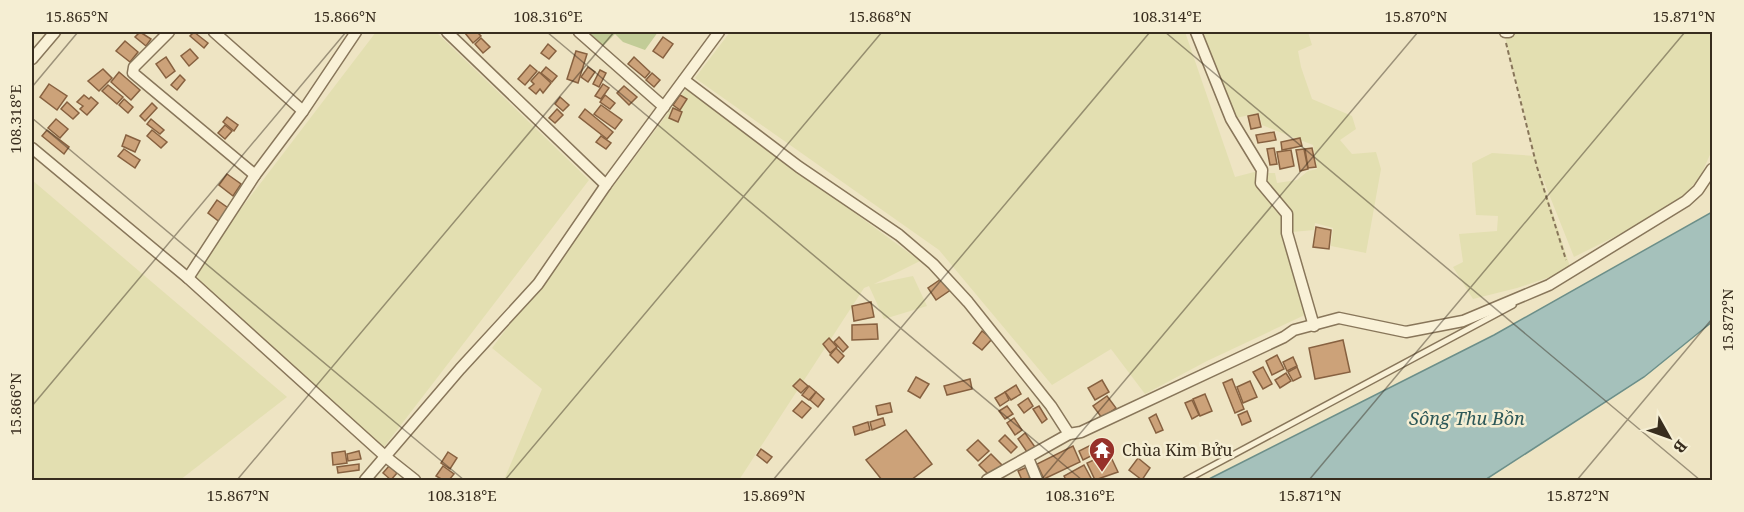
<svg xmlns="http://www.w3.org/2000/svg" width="1744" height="512" viewBox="0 0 1744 512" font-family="'Noto Serif',serif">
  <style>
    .farmland { fill: #e3dfb1 }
    .green { fill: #c2cc97 }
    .water { fill: #a5c1bb; stroke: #6c8f89; stroke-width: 1.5 }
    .building { fill: #cca279; stroke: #876140; stroke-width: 1.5 }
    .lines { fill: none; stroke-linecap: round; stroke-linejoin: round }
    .service-casing { stroke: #88765a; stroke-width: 8 }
    .minor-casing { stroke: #88765a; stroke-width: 13 }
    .path { stroke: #88765a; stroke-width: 2; stroke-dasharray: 4.5 3; stroke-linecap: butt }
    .service { stroke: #f9f1d7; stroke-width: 5 }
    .minor { stroke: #f9f1d7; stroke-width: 10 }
    .ticks { fill: none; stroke: #382d1e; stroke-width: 1.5; stroke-opacity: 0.45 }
    .labels { text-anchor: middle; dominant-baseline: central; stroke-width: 5; stroke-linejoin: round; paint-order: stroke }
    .poi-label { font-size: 16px; fill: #382d1e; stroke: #f5eed3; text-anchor: start }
    .water-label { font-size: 18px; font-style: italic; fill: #2d5858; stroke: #f5eed3 }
    .neatline { fill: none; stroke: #382d1e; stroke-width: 2 }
    .ticks-label { font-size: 15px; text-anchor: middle; fill: #382d1e }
  </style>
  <rect width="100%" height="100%" fill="#eee4c3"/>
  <!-- farmland -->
  <g class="farmland">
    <polygon points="376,32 436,32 589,180 384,447 188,278"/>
    <polygon points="730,32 1185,32 1235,177 1262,170 1264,173 1275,173 1277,183 1297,180 1308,171 1317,169 1313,145 1262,125 1259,113 1231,119 1196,32 1308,32 1312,45 1298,51 1301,67 1312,99 1352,116 1356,129 1340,140 1352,154 1376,152 1381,169 1366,253 1331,246 1333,228 1315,223 1314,230 1292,232 1309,313 1207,361 1145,394 1111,349 1052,385 939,250 695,78"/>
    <polygon points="1519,32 1712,32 1712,150 1701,175 1686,194 1640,224 1574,257 1539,169 1571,270 1517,288 1473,299 1453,267 1463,262 1459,234 1497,231 1498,216 1476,215 1472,163 1492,153 1535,156 1505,37"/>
    <polygon points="686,89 920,261 874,284 913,276 927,306 884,319 869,286 864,288 739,480 504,480 542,389 492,348"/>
    <polygon points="32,180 287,397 180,480 32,480"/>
  </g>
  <!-- green -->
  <polygon class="green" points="584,32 658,32 645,50 623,42 615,34 600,49"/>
  <!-- water -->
  <polygon class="water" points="1712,212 1712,322 1644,377 1485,480 1207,480 1494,335"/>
  <!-- building -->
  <g class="building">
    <polygon points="140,32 151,39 146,46 135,37"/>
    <polygon points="194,32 208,43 204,48 190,36"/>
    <polygon points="466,32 477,32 481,36 473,43 465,33"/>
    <polygon points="663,37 673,44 663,58 653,51"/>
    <polygon points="481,38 490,47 483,53 475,44"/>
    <polygon points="125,41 138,52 130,62 116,51"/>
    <polygon points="548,44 556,51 549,59 541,53"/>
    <polygon points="190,49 198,58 189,66 181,56"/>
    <polygon points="576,51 587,54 578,83 567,79"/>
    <polygon points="166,57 175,71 166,78 156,64"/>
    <polygon points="634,57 650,72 645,78 628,64"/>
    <polygon points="530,65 537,71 525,85 518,79"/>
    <polygon points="546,67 557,76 552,82 541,73"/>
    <polygon points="588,67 595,72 588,82 581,77"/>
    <polygon points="103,69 112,78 99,91 88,81"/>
    <polygon points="600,70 606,73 599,87 593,84"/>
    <polygon points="119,72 140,90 131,100 111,82"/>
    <polygon points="539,72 551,83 543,93 540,89 536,94 529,88 534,84 531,81"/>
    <polygon points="652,73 660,80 654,87 646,80"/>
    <polygon points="180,75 185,80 177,90 171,85"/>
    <polygon points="49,84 67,96 57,110 40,97"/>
    <polygon points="603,84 609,88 601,99 595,96"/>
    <polygon points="108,85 123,97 117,104 102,91"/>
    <polygon points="624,86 637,97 629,105 617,93"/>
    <polygon points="84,95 89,99 91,97 98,103 87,115 80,109 83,106 77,102"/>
    <polygon points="605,95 615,103 610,109 600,102"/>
    <polygon points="680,95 687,99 680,110 673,105"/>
    <polygon points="560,97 569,105 563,111 555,104"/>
    <polygon points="124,99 133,107 128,113 119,105"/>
    <polygon points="67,102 79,113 73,119 61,109"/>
    <polygon points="152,103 157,108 145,121 140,116"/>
    <polygon points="601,105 622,120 615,129 594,114"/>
    <polygon points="673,108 682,112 678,122 669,118"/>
    <polygon points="557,109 563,115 555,123 549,118"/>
    <polygon points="585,109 613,132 607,139 579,117"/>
    <polygon points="1258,114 1261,127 1251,129 1248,116"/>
    <polygon points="227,117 238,125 234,131 223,122"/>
    <polygon points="56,119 68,129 60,138 48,128"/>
    <polygon points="151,119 164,130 160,134 147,124"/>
    <polygon points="225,125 232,131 225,139 218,133"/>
    <polygon points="47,130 69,147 64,154 42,136"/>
    <polygon points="152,130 167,142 161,148 147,136"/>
    <polygon points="1274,132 1276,140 1258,143 1256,135"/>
    <polygon points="126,135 140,141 135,152 122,146"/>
    <polygon points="601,136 611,143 606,149 596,142"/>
    <polygon points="1300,138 1302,146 1282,150 1281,142"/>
    <polygon points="1274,148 1277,164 1270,165 1267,149"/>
    <polygon points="1312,148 1316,167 1308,168 1305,149"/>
    <polygon points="124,149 140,160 135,168 118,156"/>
    <polygon points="1304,149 1308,169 1300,171 1296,150"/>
    <polygon points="1291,150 1294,166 1280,169 1277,152"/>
    <polygon points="227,174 241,184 233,196 219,185"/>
    <polygon points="217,200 231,210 221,223 208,213"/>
    <polygon points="1316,227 1331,230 1329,249 1313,247"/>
    <polygon points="944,277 952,289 936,300 928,288"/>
    <polygon points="871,302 874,317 854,321 852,306"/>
    <polygon points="877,324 878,339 852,340 852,325"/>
    <polygon points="982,331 992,339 982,350 973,343"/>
    <polygon points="839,337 848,347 843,352 834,342"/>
    <polygon points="829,338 837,347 830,353 823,344"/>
    <polygon points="1343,340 1350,372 1315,379 1309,348"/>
    <polygon points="836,348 844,356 838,363 830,355"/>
    <polygon points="1277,355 1284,369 1272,375 1266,361"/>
    <polygon points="1293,357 1297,366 1287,371 1283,362"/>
    <polygon points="1263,367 1272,384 1263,389 1253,372"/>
    <polygon points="1297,367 1301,377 1293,381 1288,372"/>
    <polygon points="1286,373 1291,381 1280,388 1275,380"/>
    <polygon points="916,377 929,384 920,398 908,391"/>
    <polygon points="800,379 808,386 801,393 793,386"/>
    <polygon points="970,379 972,389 947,395 944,386"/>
    <polygon points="1232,379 1244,409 1235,413 1223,383"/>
    <polygon points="1102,380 1109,392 1095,400 1088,388"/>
    <polygon points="1250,381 1257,397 1243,403 1237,387"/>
    <polygon points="1016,385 1021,394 1011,400 1005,392"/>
    <polygon points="809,386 816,392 809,400 802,395"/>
    <polygon points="816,392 824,399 818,407 810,400"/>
    <polygon points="1005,392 1009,400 1000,406 995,398"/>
    <polygon points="1205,394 1212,411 1200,416 1193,399"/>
    <polygon points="1107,396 1116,408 1102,418 1093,406"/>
    <polygon points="1028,398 1033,406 1024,413 1018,405"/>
    <polygon points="1192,400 1199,415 1192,419 1185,403"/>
    <polygon points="802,401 811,408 802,418 793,411"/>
    <polygon points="890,403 892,412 878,415 876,406"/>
    <polygon points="1007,406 1013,414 1005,419 999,411"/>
    <polygon points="1039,406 1047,419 1042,423 1033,409"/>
    <polygon points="1247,411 1251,421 1242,425 1238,415"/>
    <polygon points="1156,414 1163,430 1156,433 1149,418"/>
    <polygon points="883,418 885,425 872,430 870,422"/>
    <polygon points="1014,418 1022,430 1015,435 1007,423"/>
    <polygon points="868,422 870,430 855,435 853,427"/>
    <polygon points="906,430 932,464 911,480 882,480 866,460"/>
    <polygon points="1025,433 1035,447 1027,452 1018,439"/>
    <polygon points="1005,435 1017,447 1011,453 999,441"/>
    <polygon points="978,440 989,451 978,461 967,450"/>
    <polygon points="1101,440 1105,449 1083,460 1079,451"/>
    <polygon points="1073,446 1080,462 1044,479 1037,464"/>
    <polygon points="761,449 772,457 767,463 757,455"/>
    <polygon points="345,451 347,463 333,465 332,453"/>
    <polygon points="359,451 361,459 348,461 347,454"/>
    <polygon points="448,452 457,458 450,469 441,463"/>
    <polygon points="1109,453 1118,472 1095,480 1087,463"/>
    <polygon points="991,454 1003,466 991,477 979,465"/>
    <polygon points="1138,458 1150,468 1142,480 1129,470"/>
    <polygon points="359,464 359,470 338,473 337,467"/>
    <polygon points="1084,465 1092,480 1066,480 1064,476"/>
    <polygon points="389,466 397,473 391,480 383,473"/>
    <polygon points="443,466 454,474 449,480 443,480 436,476"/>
    <polygon points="1027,467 1031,478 1022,480 1018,471"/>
  </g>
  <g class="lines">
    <!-- service casing -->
    <g class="service-casing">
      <polyline id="service" points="1186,480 1513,305"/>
    </g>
    <!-- minor casing -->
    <g class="minor-casing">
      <g id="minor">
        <polyline points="169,32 134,67 133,73 255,175"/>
        <polyline points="214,32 303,111"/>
        <polyline points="447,32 606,185"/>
        <polyline points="579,32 664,107"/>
        <polyline points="1196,32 1231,119 1262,170 1261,183 1287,214 1287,233 1314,326"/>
        <polyline points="1505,32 1509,32"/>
        <polyline points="32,59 55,32"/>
        <polyline points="684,80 799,167 899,235 933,264 968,302 1051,406 1069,434"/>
        <polyline points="32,148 188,278 386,457 415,480"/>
        <polyline points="188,278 255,175 303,111 356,32"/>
        <polyline points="1028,458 1037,480"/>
        <polyline points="365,480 460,369 538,284 606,185 719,32"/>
        <polyline points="987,480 1069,434 1081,432 1284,337 1294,330 1339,318 1406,332 1463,321 1549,285 1686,201 1698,190 1712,169"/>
      </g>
    </g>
    <!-- path -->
    <polyline class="path" points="1506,43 1537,167 1566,260"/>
    <!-- service -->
    <use href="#service" class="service"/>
    <!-- minor -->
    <use href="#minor" class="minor"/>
  </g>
  <!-- ticks -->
  <path class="ticks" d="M547 32 1082 480M1165 32 1700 480M32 87 78 32M32 118 464 480M32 406 346 32M237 480 614 32M505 480 882 32M773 480 1150 32M1041 480 1418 32M1309 480 1685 32M1577 480 1712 319"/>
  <!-- icons -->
  <defs>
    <g id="temple-pin" transform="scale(1.35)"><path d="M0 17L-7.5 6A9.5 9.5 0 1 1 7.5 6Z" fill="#97312a" stroke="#f5eed3"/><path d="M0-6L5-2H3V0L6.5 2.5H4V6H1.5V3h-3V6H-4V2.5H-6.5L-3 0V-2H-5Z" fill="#fff"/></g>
  </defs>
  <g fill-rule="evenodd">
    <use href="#temple-pin" x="1102" y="450"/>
  </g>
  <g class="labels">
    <!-- poi labels -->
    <g class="poi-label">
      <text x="1122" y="450">Chùa Kim Bửu</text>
    </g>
    <!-- water labels -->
    <g class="water-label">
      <text x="1467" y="418">Sông Thu Bồn</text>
    </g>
  </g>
  <!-- border -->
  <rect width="1744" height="512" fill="none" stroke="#f5eed3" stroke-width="66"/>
  <!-- north arrow -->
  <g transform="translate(1669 437) rotate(130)" stroke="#f5eed3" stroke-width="4.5" paint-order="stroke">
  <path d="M0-4.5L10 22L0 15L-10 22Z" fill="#382d1e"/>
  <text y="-9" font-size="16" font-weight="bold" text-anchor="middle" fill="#382d1e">B</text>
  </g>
  <rect x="33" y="33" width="1678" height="446" class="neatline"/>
  <g class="ticks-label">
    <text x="77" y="22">15.865°N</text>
    <text x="345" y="22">15.866°N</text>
    <text x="548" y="22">108.316°E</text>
    <text x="880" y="22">15.868°N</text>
    <text x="1167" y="22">108.314°E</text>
    <text x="1416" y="22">15.870°N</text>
    <text x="1684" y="22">15.871°N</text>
    <text transform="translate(16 119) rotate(-90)" y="5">108.318°E</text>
    <text transform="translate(1728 320) rotate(-90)" y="5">15.872°N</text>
    <text transform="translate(16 404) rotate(-90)" y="5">15.866°N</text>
    <text x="238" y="501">15.867°N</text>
    <text x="462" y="501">108.318°E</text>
    <text x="774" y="501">15.869°N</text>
    <text x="1080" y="501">108.316°E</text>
    <text x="1310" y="501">15.871°N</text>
    <text x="1578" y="501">15.872°N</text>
  </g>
</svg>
